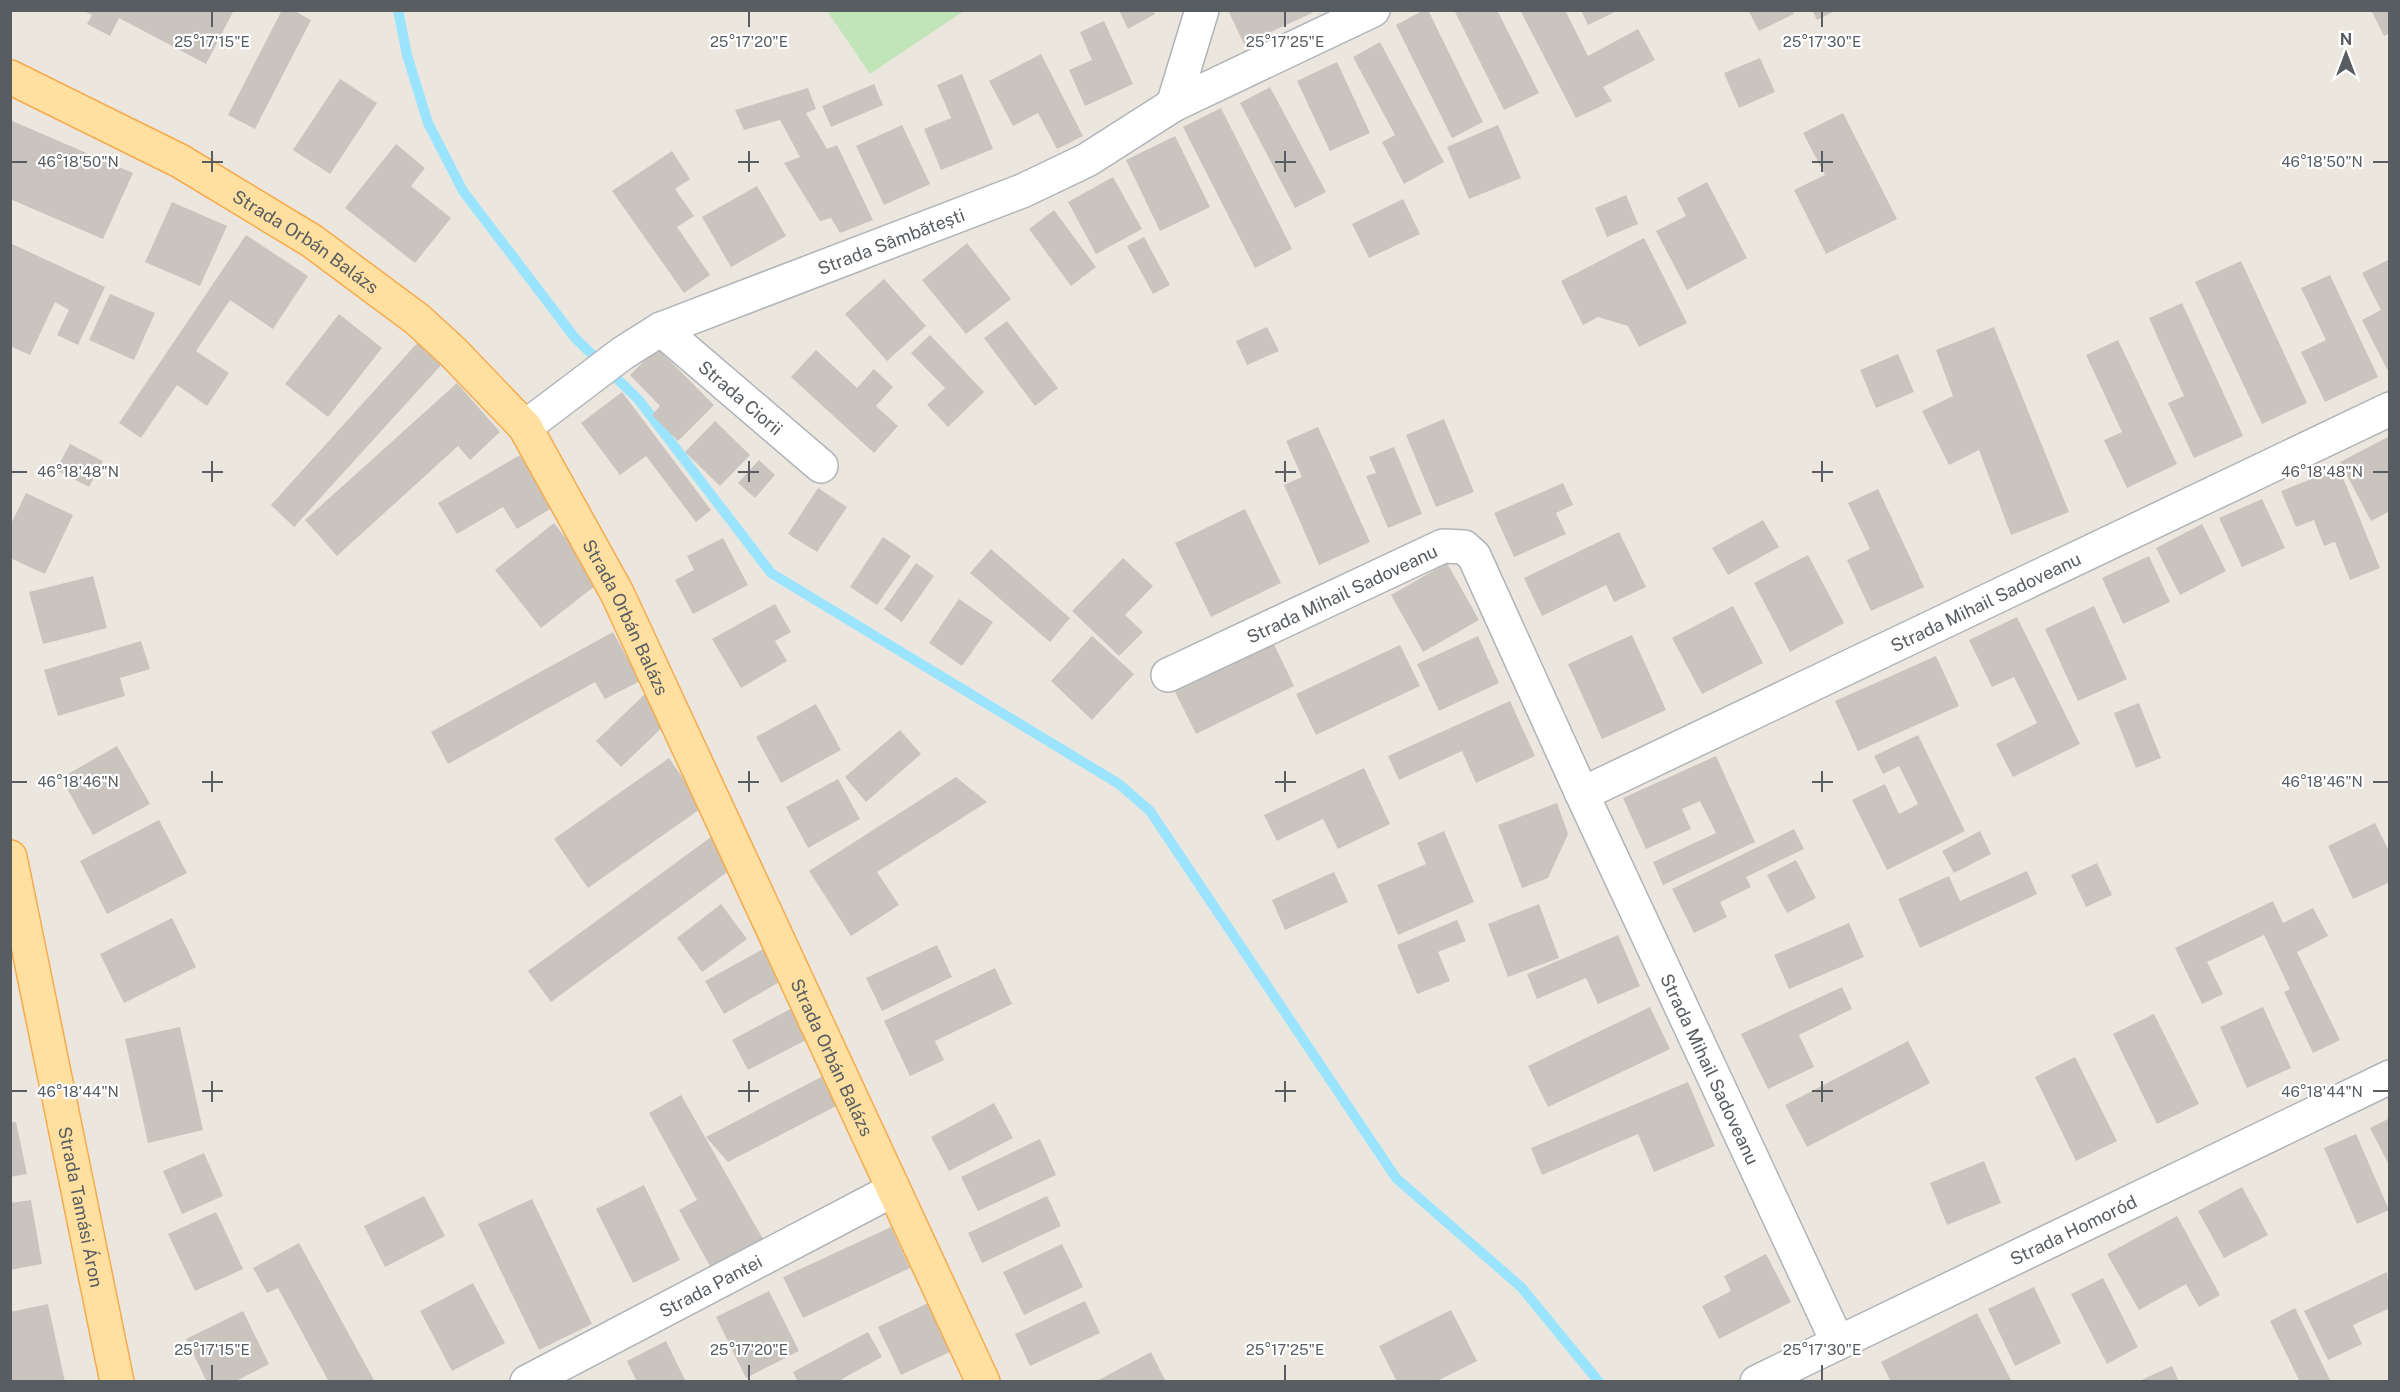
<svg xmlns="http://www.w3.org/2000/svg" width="2400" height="1392" viewBox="0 0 2400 1392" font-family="'Public Sans',sans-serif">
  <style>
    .green { fill: #c1e5b9 }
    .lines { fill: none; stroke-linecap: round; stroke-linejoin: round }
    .stream { stroke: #9be4ff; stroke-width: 10 }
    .building { fill: #c9c4be }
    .minor-casing { stroke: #b0b4b8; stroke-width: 36 }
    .major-casing { stroke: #f7aa4d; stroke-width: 36 }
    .minor { stroke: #fff; stroke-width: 33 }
    .major { stroke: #ffe0a0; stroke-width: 33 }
    .ticks { fill: none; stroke: #585d61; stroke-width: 2 }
    .labels { text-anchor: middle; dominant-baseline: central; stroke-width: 4.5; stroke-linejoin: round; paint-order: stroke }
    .street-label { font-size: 18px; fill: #585d61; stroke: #fff }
    .ticks-label { font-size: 15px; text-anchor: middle; fill: #585d61; stroke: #fff; stroke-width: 4.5; stroke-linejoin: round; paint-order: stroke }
  </style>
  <rect width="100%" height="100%" fill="#ece7de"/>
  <!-- green -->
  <polygon class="green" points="827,11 964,11 870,74"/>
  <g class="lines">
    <!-- stream -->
    <polyline class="stream" points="398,10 407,55 428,123 463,191 575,338 638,399 771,573 1119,784 1150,811 1396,1178 1521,1287 1599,1382"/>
  </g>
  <!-- building -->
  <g class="building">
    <polygon points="82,10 234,10 206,64 119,18 110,36 87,24 92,15"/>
    <polygon points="282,10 293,10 311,20 255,129 228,115"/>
    <polygon points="1119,10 1153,10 1155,14 1128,29"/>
    <polygon points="1228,10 1311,10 1312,13 1244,44"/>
    <polygon points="1424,10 1428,10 1483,122 1452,138 1396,25"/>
    <polygon points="1454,10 1497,10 1539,93 1504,110"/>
    <polygon points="1520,10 1565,10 1588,56 1638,29 1655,60 1603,87 1612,101 1576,118"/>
    <polygon points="1581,10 1619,10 1588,25"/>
    <polygon points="1748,10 1792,10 1794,14 1759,31"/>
    <polygon points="1812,10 1837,10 1817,20"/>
    <polygon points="2371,10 2390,10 2390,33 2384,36"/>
    <polygon points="1104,21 1133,84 1085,106 1069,70 1092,60 1080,32"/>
    <polygon points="1380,42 1444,162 1404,184 1382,142 1395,135 1353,57"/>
    <polygon points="1041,54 1083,136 1057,149 1038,113 1013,126 989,81"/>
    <polygon points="1760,58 1775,92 1739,108 1724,73"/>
    <polygon points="1337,62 1370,133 1330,151 1297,81"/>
    <polygon points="962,74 993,149 941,170 924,129 951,118 937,85"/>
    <polygon points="340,79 377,103 330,174 293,150"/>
    <polygon points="874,84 883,105 831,127 822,106"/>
    <polygon points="1270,87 1326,192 1295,208 1240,103"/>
    <polygon points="808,88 816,109 806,113 827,149 837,145 873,220 840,233 831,218 820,221 784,163 800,157 780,120 744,130 735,110"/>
    <polygon points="1221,108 1292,249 1255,268 1183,127"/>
    <polygon points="1843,113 1897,219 1826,254 1794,190 1825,175 1803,133"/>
    <polygon points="10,120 133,173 103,239 10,199"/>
    <polygon points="902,125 930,184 884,205 856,146"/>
    <polygon points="1498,125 1521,178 1469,199 1447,147"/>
    <polygon points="1175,136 1210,207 1160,231 1126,160"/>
    <polygon points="396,144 425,168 411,186 451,218 415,263 345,208"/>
    <polygon points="672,151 690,179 675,189 694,216 677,227 710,275 684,293 612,191"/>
    <polygon points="1113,177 1142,229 1096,254 1068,202"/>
    <polygon points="1707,182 1747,258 1687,290 1656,231 1686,216 1677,198"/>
    <polygon points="757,186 786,236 731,267 702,217"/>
    <polygon points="1626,195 1638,224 1607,237 1595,208"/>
    <polygon points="1403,199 1420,234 1369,258 1352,224"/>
    <polygon points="172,202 227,226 200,286 145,262"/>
    <polygon points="1054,210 1096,267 1071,286 1029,229"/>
    <polygon points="246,235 308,276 273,329 230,300 196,351 229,373 207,406 177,385 141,438 119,423"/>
    <polygon points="1144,237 1170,285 1153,294 1127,246"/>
    <polygon points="1644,238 1687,323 1639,347 1628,326 1598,317 1583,325 1561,281"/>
    <polygon points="10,243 105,287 78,345 57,335 69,310 55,302 30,355 10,346"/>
    <polygon points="967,243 1011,299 966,334 922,280"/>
    <polygon points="2390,259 2390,368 2387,369 2362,320 2381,310 2362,273"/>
    <polygon points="2241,261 2307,403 2262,424 2195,282"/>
    <polygon points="2330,275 2378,377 2325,402 2301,352 2326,340 2301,288"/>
    <polygon points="884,279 926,326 887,361 845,314"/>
    <polygon points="110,294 155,313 134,360 89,340"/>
    <polygon points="2182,303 2243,436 2194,458 2168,403 2184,396 2149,318"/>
    <polygon points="339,314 382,348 328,417 285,384"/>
    <polygon points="1007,321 1058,388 1035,406 984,338"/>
    <polygon points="1267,327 1279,351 1247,365 1236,341"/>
    <polygon points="1994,327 2069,512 2011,535 1979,450 1949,465 1922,411 1953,396 1936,350"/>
    <polygon points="930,335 984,392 948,427 927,405 945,388 911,353"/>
    <polygon points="2118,340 2177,464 2127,488 2104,440 2122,432 2086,355"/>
    <polygon points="419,341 443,363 294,527 271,505"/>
    <polygon points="657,348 714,405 678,441 652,415 660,406 630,375"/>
    <polygon points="816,350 857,388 874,369 893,387 876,406 898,426 874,453 791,377"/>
    <polygon points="1898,354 1914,392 1876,408 1860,370"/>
    <polygon points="457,383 500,432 470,460 458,446 337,556 305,520"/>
    <polygon points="622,392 711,510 696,522 646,456 620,475 581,423"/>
    <polygon points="1444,419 1474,492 1436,507 1406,435"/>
    <polygon points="715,421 750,455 720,486 685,452"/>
    <polygon points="1318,427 1370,542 1319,565 1284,485 1302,477 1286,441"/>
    <polygon points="2388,437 2390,511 2371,521 2340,462"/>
    <polygon points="70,444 103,461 89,487 56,470"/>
    <polygon points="1394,447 1422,514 1388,528 1366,476 1376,473 1369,457"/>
    <polygon points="520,455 552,508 517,529 503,507 457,534 438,503"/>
    <polygon points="759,460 775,475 755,498 738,483"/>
    <polygon points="2339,468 2380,568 2350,580 2335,542 2324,546 2314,520 2296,527 2281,491"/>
    <polygon points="1563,483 1573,505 1556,513 1566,534 1514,557 1494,513"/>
    <polygon points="818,488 847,507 817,552 788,534"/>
    <polygon points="1878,489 1924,587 1871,611 1847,560 1870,549 1848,503"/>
    <polygon points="26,493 73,515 45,574 10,558 10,526"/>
    <polygon points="2262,499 2285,548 2242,567 2219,518"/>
    <polygon points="1245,509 1281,583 1211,617 1175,543"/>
    <polygon points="1763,520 1779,547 1728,575 1712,548"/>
    <polygon points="554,523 600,582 541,628 495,570"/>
    <polygon points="2202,524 2226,571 2180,595 2156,548"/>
    <polygon points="1619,532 1646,587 1614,602 1606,585 1542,616 1524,578"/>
    <polygon points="883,537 911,556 877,605 850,587"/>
    <polygon points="723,538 748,585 693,614 675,580 694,570 687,556"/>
    <polygon points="991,549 1070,618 1050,642 970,573"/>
    <polygon points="1808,555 1844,623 1790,652 1754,583"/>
    <polygon points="2149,556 2170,602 2123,624 2102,578"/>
    <polygon points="1123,558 1153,586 1125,615 1143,632 1119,656 1072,611"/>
    <polygon points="916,563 934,576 902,622 884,609"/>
    <polygon points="1447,563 1479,620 1423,652 1391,595"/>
    <polygon points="93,576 107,628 43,644 29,592"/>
    <polygon points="959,599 993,622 962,666 929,643"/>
    <polygon points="775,604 791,632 775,641 787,661 741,688 712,639"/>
    <polygon points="1733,606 1763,663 1702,694 1672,638"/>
    <polygon points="2094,606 2127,679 2078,701 2045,629"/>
    <polygon points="2017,617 2080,744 2013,777 1996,744 2037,723 2014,677 1992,687 1969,640"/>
    <polygon points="613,632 640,681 605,699 595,682 448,764 431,732"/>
    <polygon points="1632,635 1666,710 1602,739 1568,664"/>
    <polygon points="1092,636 1134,674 1092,720 1051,681"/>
    <polygon points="1478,636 1499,683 1439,711 1417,664"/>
    <polygon points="1272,640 1294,686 1196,734 1173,688"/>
    <polygon points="141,641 150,669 120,678 125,696 58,716 44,670"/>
    <polygon points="1400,645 1420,686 1316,735 1296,694"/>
    <polygon points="1936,656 1959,706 1858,751 1835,701"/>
    <polygon points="647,692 672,718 621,767 596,741"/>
    <polygon points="1510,701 1535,756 1476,783 1462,751 1399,780 1388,756"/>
    <polygon points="2139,703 2161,758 2136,768 2114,713"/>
    <polygon points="816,704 841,750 781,783 756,737"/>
    <polygon points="900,730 921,754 866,802 845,777"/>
    <polygon points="1918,735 1965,831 1887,870 1852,800 1885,784 1899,814 1918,804 1899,766 1883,774 1874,756"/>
    <polygon points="117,746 150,804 93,835 61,778"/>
    <polygon points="1716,756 1755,842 1663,885 1653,862 1716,833 1700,801 1682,809 1691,829 1646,849 1623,798"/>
    <polygon points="669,758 703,807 588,888 554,839"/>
    <polygon points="1364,768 1390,824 1338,849 1323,819 1277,841 1264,815"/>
    <polygon points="956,777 987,802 877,872 899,905 851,936 809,871"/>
    <polygon points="838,779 860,819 808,848 786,807"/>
    <polygon points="1557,803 1568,834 1548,878 1522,888 1498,825"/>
    <polygon points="159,820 187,873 107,914 80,861"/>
    <polygon points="2375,823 2390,853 2390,882 2353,899 2328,846"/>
    <polygon points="1794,829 1804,849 1746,877 1751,887 1720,902 1727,917 1694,933 1672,889"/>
    <polygon points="1444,831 1474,902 1398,935 1377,885 1426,864 1417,843"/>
    <polygon points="1980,831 1991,854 1954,873 1942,851"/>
    <polygon points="711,837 734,867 551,1002 528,971"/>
    <polygon points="1796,860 1816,898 1787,913 1767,875"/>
    <polygon points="2097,863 2112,895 2086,907 2071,875"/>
    <polygon points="2027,871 2037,894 1920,948 1898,899 1949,876 1960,901"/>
    <polygon points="1334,872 1348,902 1285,930 1272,900"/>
    <polygon points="2273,901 2283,923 2313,908 2328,936 2297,952 2340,1040 2313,1053 2284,992 2290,989 2264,935 2207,962 2223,994 2202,1004 2175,948"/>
    <polygon points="721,904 747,939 702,972 677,938"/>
    <polygon points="1539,904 1559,958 1508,977 1488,924"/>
    <polygon points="172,918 196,967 124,1003 100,954"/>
    <polygon points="1457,920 1466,941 1438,952 1450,981 1417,994 1397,945"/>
    <polygon points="1849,923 1864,957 1789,989 1774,955"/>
    <polygon points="1618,935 1640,986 1598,1004 1586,978 1537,999 1527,974"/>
    <polygon points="937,945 952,977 882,1011 866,978"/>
    <polygon points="765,948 783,980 724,1014 705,981"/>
    <polygon points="995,968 1012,1004 935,1041 944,1060 910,1076 884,1021"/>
    <polygon points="1842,987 1852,1009 1799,1035 1814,1067 1768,1089 1741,1034"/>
    <polygon points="794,1007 810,1038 748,1070 732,1040"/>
    <polygon points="1650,1007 1670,1049 1548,1107 1528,1066"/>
    <polygon points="2263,1007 2291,1068 2247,1088 2220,1027"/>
    <polygon points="2154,1014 2199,1104 2157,1124 2113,1034"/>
    <polygon points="180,1027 203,1130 148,1143 125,1039"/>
    <polygon points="1908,1041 1930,1083 1807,1147 1785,1105"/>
    <polygon points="2075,1057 2117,1141 2076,1161 2035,1077"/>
    <polygon points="825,1075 840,1104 728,1162 706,1137"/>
    <polygon points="1688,1082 1715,1146 1654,1172 1638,1134 1542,1175 1531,1148"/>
    <polygon points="681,1095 763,1239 711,1268 679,1210 697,1200 649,1113"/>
    <polygon points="994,1103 1013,1138 949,1171 931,1137"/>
    <polygon points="2390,1118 2390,1167 2370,1128"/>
    <polygon points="16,1122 27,1174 10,1177 10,1123"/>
    <polygon points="2356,1134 2389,1210 2357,1224 2324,1148"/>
    <polygon points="1040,1139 1056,1175 978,1211 961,1177"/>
    <polygon points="204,1153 223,1196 182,1214 163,1171"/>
    <polygon points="1984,1161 2001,1203 1947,1225 1930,1183"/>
    <polygon points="644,1185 680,1260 633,1283 596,1209"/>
    <polygon points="2242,1187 2268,1235 2224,1258 2198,1211"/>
    <polygon points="424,1196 445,1236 385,1267 364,1226"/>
    <polygon points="1047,1196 1061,1226 982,1263 968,1233"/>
    <polygon points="532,1199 592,1324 539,1350 478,1224"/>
    <polygon points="31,1200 42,1264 10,1270 10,1203"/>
    <polygon points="216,1212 243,1269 195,1291 168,1234"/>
    <polygon points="2177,1216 2220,1295 2199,1307 2186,1284 2139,1310 2107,1254"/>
    <polygon points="891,1227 910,1268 803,1318 783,1277"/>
    <polygon points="299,1243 375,1382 329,1382 278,1288 267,1293 253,1268"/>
    <polygon points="1062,1244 1083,1287 1024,1315 1003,1272"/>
    <polygon points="1766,1254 1791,1302 1719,1339 1702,1306 1731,1291 1724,1276"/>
    <polygon points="2387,1272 2390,1308 2353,1325 2362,1344 2328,1360 2304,1311"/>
    <polygon points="2103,1278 2138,1347 2107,1364 2071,1294"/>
    <polygon points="473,1283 505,1343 452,1371 420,1311"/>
    <polygon points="2034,1287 2061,1343 2015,1366 1988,1309"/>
    <polygon points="769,1291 799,1351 746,1378 716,1317"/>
    <polygon points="932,1301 956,1349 901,1375 878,1327"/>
    <polygon points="1085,1301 1100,1333 1030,1366 1015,1334"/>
    <polygon points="48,1304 65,1382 10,1382 10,1312"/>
    <polygon points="2295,1308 2331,1382 2300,1382 2270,1321"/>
    <polygon points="1451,1310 1477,1361 1435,1382 1397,1382 1379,1346"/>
    <polygon points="243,1311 269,1364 234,1382 207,1382 186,1339"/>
    <polygon points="1977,1313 2012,1382 1891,1382 1881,1362"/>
    <polygon points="868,1332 882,1357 842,1379 843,1382 798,1382 793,1372"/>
    <polygon points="666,1341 686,1382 637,1382 627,1361"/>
    <polygon points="1151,1352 1166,1382 1095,1382"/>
    <polygon points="2172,1366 2179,1382 2137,1382"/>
  </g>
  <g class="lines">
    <!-- minor casing -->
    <g class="minor-casing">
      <g id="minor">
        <polyline points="1173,105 1202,10"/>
        <path id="s1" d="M661 329 821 466"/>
        <path id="s2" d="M525 427 623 353 661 329 1022 191 1087 160 1173 105 1373 10"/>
        <path id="s3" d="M1168 675 1443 546 1464 547 1474 556 1582 794 1838 1343"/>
        <path id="s4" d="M1582 794 2390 409"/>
        <path id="s5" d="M527 1382 893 1190"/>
        <path id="s6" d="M1757 1382 2390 1077"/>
      </g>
    </g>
    <!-- major casing -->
    <g class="major-casing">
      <g id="major">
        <path id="s7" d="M10 77 180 161 312 241 417 319 453 352 525 427 617 593 983 1382"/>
        <path id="s8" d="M10 857 117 1382"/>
      </g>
    </g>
    <!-- minor -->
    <use href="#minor" class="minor"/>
    <!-- major -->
    <use href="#major" class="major"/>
  </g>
  <!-- ticks -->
  <path class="ticks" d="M212 12V27M749 12V27M1285 12V27M1822 12V27M212 151V172M749 151V172M1285 151V172M1822 151V172M12 162H27M202 162H223M738 162H759M1275 162H1296M1812 162H1833M2373 162H2388M212 461V482M749 461V482M1285 461V482M1822 461V482M12 472H27M202 472H223M738 472H759M1275 472H1296M1812 472H1833M2373 472H2388M212 771V792M749 771V792M1285 771V792M1822 771V792M12 782H27M202 782H223M738 782H759M1275 782H1296M1812 782H1833M2373 782H2388M212 1081V1102M749 1081V1102M1285 1081V1102M1822 1081V1102M12 1091H27M202 1091H223M738 1091H759M1275 1091H1296M1812 1091H1833M2373 1091H2388M212 1365V1380M749 1365V1380M1285 1365V1380M1822 1365V1380"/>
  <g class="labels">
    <!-- street labels -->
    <g class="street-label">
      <text stroke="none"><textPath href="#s7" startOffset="339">Strada Orbán Balázs</textPath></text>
      <text stroke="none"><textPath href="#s2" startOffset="414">Strada Sâmbătești</textPath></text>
      <text stroke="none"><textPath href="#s1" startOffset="105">Strada Ciorii</textPath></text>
      <text stroke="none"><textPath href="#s3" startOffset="192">Strada Mihail Sadoveanu</textPath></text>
      <text stroke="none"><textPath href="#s4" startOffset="447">Strada Mihail Sadoveanu</textPath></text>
      <text stroke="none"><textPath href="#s7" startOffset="843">Strada Orbán Balázs</textPath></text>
      <text stroke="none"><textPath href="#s7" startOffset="1329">Strada Orbán Balázs</textPath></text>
      <text stroke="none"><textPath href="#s3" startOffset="903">Strada Mihail Sadoveanu</textPath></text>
      <text stroke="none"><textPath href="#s8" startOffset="357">Strada Tamási Áron</textPath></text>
      <text stroke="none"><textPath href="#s6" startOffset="351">Strada Homoród</textPath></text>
      <text stroke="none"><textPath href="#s5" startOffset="207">Strada Pantei</textPath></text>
    </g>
  </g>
  <g class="ticks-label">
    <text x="212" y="47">25°17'15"E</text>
    <text x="749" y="47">25°17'20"E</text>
    <text x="1285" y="47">25°17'25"E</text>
    <text x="1822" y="47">25°17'30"E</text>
    <text x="78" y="167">46°18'50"N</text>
    <text x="2322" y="167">46°18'50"N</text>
    <text x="78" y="477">46°18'48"N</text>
    <text x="2322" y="477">46°18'48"N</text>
    <text x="78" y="787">46°18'46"N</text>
    <text x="2322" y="787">46°18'46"N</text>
    <text x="78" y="1097">46°18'44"N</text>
    <text x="2322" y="1097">46°18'44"N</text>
    <text x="212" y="1355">25°17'15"E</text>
    <text x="749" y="1355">25°17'20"E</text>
    <text x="1285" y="1355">25°17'25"E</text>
    <text x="1822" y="1355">25°17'30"E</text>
  </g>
  <!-- border -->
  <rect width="2400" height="1392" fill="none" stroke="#585d61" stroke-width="24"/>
  <!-- north arrow -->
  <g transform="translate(2346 54)" stroke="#ffffff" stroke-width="4.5" paint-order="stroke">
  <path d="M0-4.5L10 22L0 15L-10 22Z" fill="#585d61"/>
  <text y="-9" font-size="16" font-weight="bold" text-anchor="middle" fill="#585d61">N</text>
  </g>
</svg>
